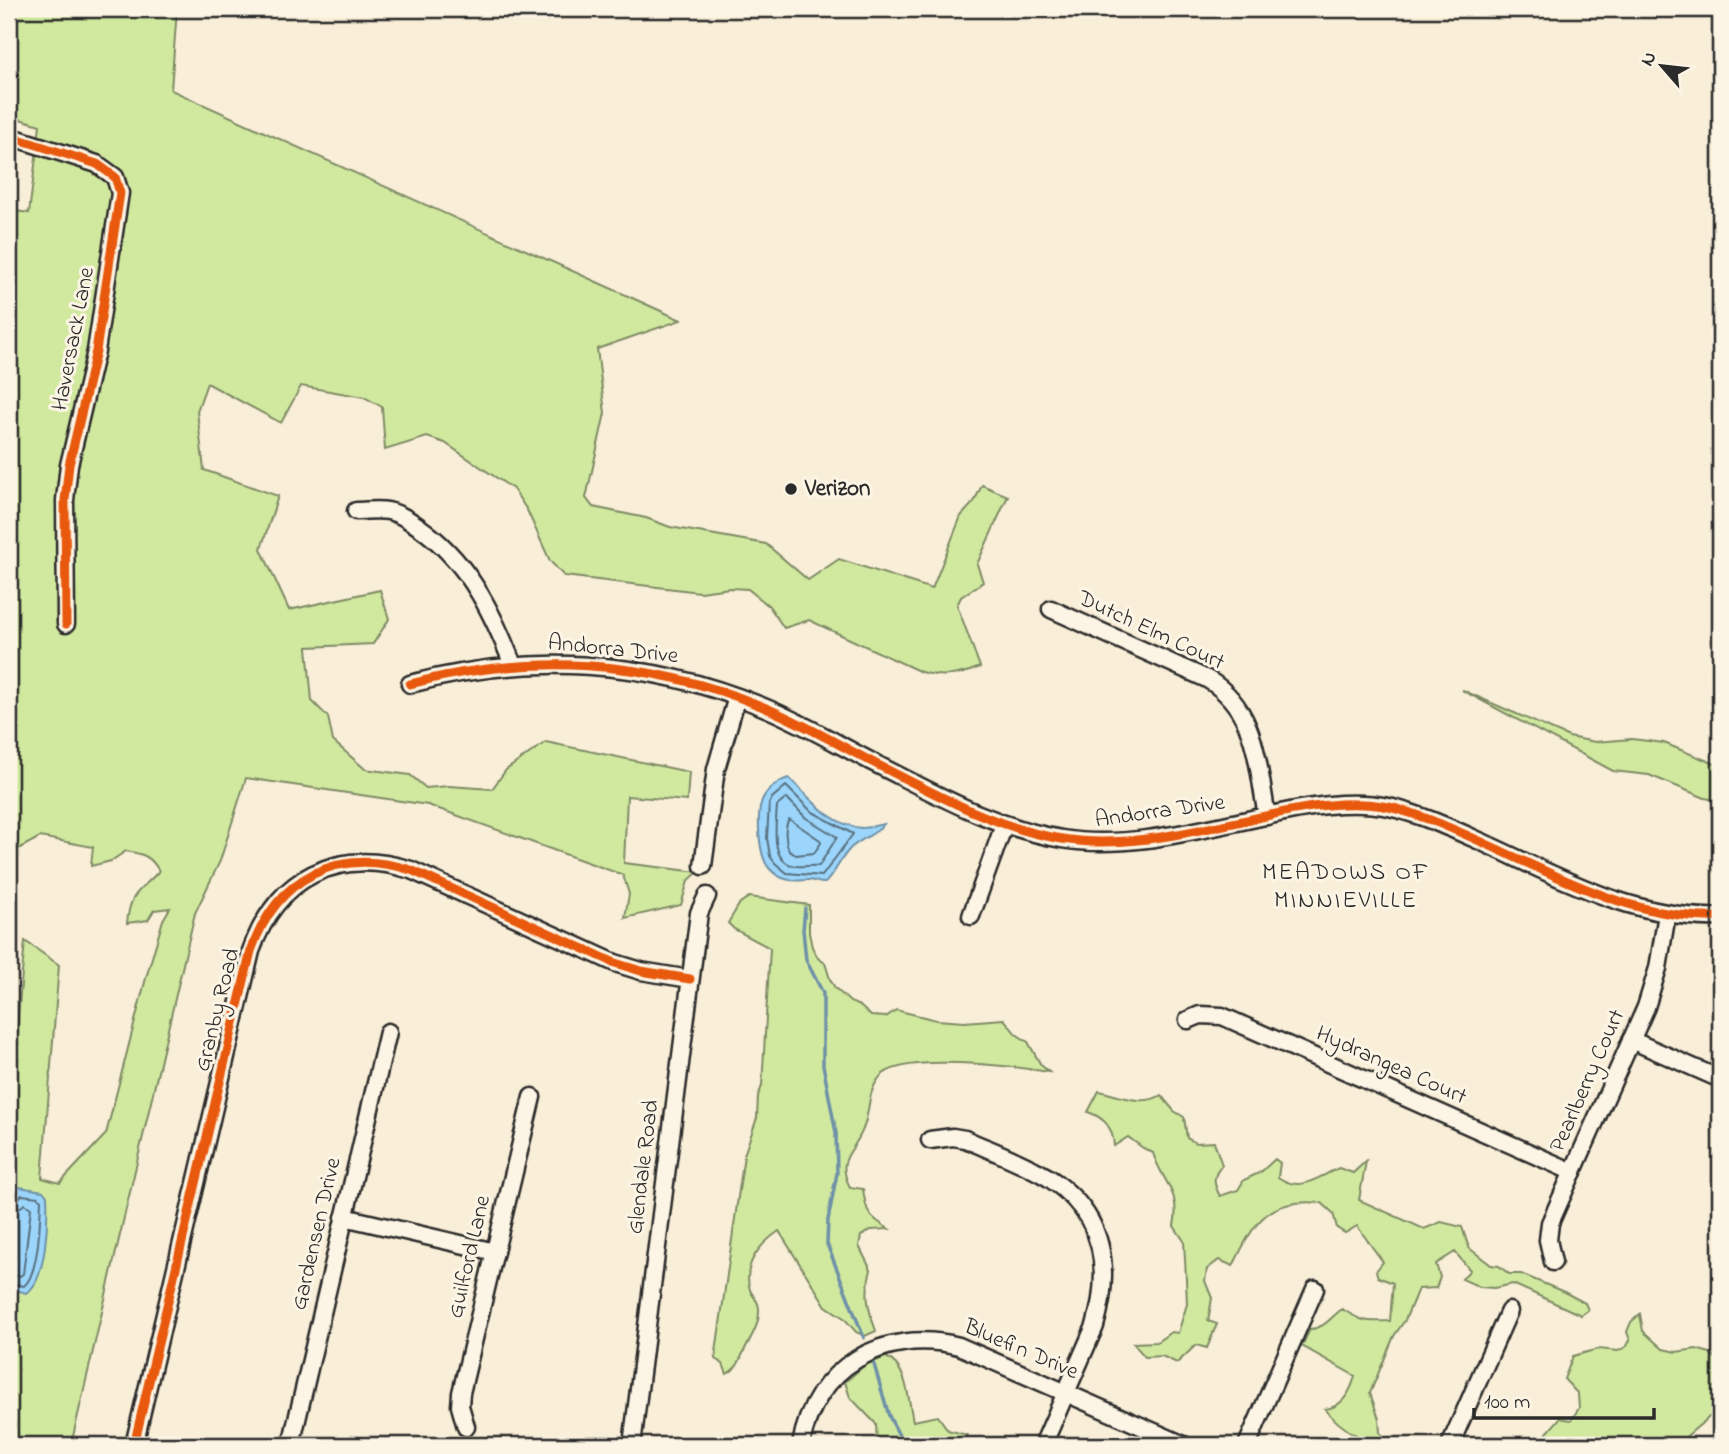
<svg xmlns="http://www.w3.org/2000/svg" width="1729" height="1454" viewBox="0 0 1729 1454" font-family="'Indie Flower',sans-serif">
  <style>
    .green { fill: #d1e99f; stroke: #7e8a65; stroke-width: 2 }
    .water { fill: #9bd5fb; stroke: #6e91a8; stroke-width: 2 }
    .lines { fill: none; stroke-linecap: round; stroke-linejoin: round }
    .shore { stroke: #586f7e; stroke-width: 2 }
    .stream { stroke: #6e91a8; stroke-width: 3.5 }
    .minor-casing { stroke: #2b2b2b; stroke-width: 21 }
    .minor { stroke: #fcf5e5; stroke-width: 16 }
    .cycleway-casing { stroke: #fcf5e5; stroke-width: 13 }
    .cycleway { stroke: #e8590c; stroke-width: 9 }
    .poi-dot { fill: #2b2b2b; stroke: #fcf5e5; stroke-width: 2.5 }
    .labels { text-anchor: middle; dominant-baseline: central; stroke-width: 6; stroke-linejoin: round; paint-order: stroke }
    .street-label { font-size: 23px; fill: #2b2b2b; stroke: #fcf5e5 }
    .poi-label { font-size: 23px; font-weight: bold; fill: #2b2b2b; stroke: #fcf5e5; text-anchor: start }
    .neighbourhood-label { font-size: 24px; letter-spacing: 2px; fill: #2b2b2b; stroke: #fcf5e5 }
  </style>
  <rect width="100%" height="100%" fill="#f9eed7"/>
  <filter id="ink" filterUnits="userSpaceOnUse"><feTurbulence type="fractalNoise" baseFrequency=".0143" numOctaves="2"/><feDisplacementMap in="SourceGraphic" scale="14" xChannelSelector="R" yChannelSelector="G"/><feConvolveMatrix kernelMatrix="1 2 1 2 8 2 1 2 1" color-interpolation-filters="sRGB"/></filter>
  <g filter="url(#ink)">
    <!-- green -->
    <g class="green">
      <path d="M9 9H177L171 90 681 320 597 349 605 413 586 498 593 507 646 518 670 527 766 544 808 580 839 559 932 589 961 516 974 502 982 485 1008 496 977 564 983 582 961 597 957 605 980 667C959 676 943 678 921 672L809 620 784 628 769 606 748 589 730 588 700 592 564 576 550 561 527 510 513 489 445 443 427 437 385 450 382 407 364 397 301 386 281 423 207 383 197 411 204 470 278 496 261 549 289 610 380 590 389 619 373 644 307 647 312 701 328 717 333 741 365 769 410 775 426 788 449 786 492 789 506 770 546 742 689 772 687 801 627 796 624 863 698 872 688 881 681 905 625 918 629 894 623 875 428 805 246 778 220 861 195 913 71 1445H9V1112L25 941 59 965 42 1178 60 1183 106 1134 146 978 163 920 170 908 154 910 148 920 127 923C130 891 140 892 159 871 151 856 143 854 126 851L111 861 91 866 93 847 40 837 9 854V210L29 213 40 125 9 116Z"/>
      <polygon points="1462,690 1569,737 1595,742 1632,739 1664,743 1720,766 1720,801 1705,798 1649,775 1613,771"/>
      <path d="M749 897 809 905V933L812 947 818 958 825 963 830 979 835 988 850 1002 860 1006 871 1016 886 1017 896 1010 936 1020 964 1022 1004 1019 1016 1034 1028 1042 1041 1065 1049 1072C1017 1067 899 1051 879 1078 867 1093 870 1113 863 1129 854 1153 835 1158 850 1187L863 1189C866 1213 869 1217 889 1229L871 1230 861 1236 859 1246 871 1270C864 1293 868 1309 876 1331L865 1336 856 1332 844 1318 826 1306 779 1231C760 1244 742 1265 750 1290 753 1297 759 1301 759 1309 760 1324 751 1337 745 1349 739 1361 739 1367 727 1374L723 1364 715 1359 744 1155 757 1118 758 1096 762 1086 770 948 734 929 728 923 740 903Z"/>
      <path d="M1099 1091C1118 1095 1144 1107 1161 1095L1174 1111 1184 1117 1187 1138 1196 1143 1214 1142 1222 1165C1212 1177 1213 1183 1220 1196L1238 1190 1244 1180 1261 1172 1275 1159 1280 1163 1278 1177C1300 1193 1316 1178 1339 1168L1353 1173 1366 1161 1359 1200 1424 1229 1441 1222 1462 1227 1469 1248 1491 1265 1499 1266 1509 1274H1521L1564 1292 1585 1303 1588 1310 1581 1315 1513 1284 1494 1288 1480 1287 1462 1279 1470 1270 1455 1252 1436 1264 1440 1277 1436 1288 1418 1289 1405 1320 1394 1336 1370 1393 1379 1419 1380 1433 1389 1440 1398 1442C1376 1454 1338 1426 1325 1409 1343 1407 1351 1391 1355 1376L1302 1346 1310 1329C1325 1328 1331 1317 1342 1309 1363 1322 1364 1322 1390 1321L1393 1283 1378 1277 1376 1271 1383 1262 1357 1226 1345 1233 1337 1228 1333 1213 1322 1203C1267 1198 1255 1221 1233 1266L1219 1260 1207 1269 1205 1281 1212 1298 1208 1321 1217 1324 1207 1348 1196 1345 1177 1363 1162 1356 1145 1357 1133 1343 1157 1342 1171 1332 1178 1333 1187 1304 1186 1279 1184 1241 1174 1226C1181 1190 1163 1184 1153 1153L1143 1148 1128 1137 1114 1146C1113 1128 1105 1118 1088 1112Z"/>
      <polygon points="1640,1314 1643,1331 1663,1349 1676,1352 1696,1349 1710,1353 1720,1363 1720,1408 1676,1445 1544,1445 1547,1433 1560,1418 1571,1420 1579,1408 1578,1394 1564,1379 1573,1356 1598,1349 1618,1351 1627,1346 1630,1340 1627,1332 1631,1322"/>
      <path d="M886 1357C908 1367 908 1399 913 1421L938 1416 948 1430 967 1435 959 1445H877L876 1424 850 1397 845 1382 865 1365Z"/>
    </g>
    <!-- water -->
    <g class="water">
      <path d="M789 778C809 797 831 826 862 828 869 828 877 825 884 824 875 836 858 839 848 851 839 861 835 874 825 883 819 884 815 880 809 880 793 881 781 882 769 868 758 855 756 812 763 798 768 789 780 780 789 778Z"/>
      <path d="M19 1187 43 1191 47 1196C48 1218 47 1282 26 1293L9 1288V1203L13 1192Z"/>
    </g>
    <g class="lines">
      <!-- shore -->
      <g class="shore">
        <polygon points="786,786 811,811 853,834 822,876 787,873 775,863 770,856 767,838 769,804 772,798"/>
        <path d="M787 798 806 818 837 837 819 866C812 865 804 867 796 866 769 863 776 825 777 806Z"/>
        <path d="M789 819 820 840 821 843 814 853 796 855 789 851C785 841 784 827 789 819Z"/>
        <path d="M9 1202 15 1201 22 1195 38 1197 41 1200C40 1220 39 1274 24 1286L9 1283"/>
        <polyline points="9,1211 16,1210 25,1204 31,1208 23,1274 20,1276 9,1274"/>
      </g>
      <!-- stream -->
      <g class="stream">
        <polyline points="805,908 803,930 806,960 823,993 823,1065 836,1133 837,1173 828,1220 827,1244 864,1338"/>
        <polyline points="873,1361 889,1416 904,1445"/>
      </g>
      <!-- minor casing -->
      <g class="minor-casing">
        <g id="minor">
          <polyline points="9,136 97,164 115,177 120,193 96,351 69,465 65,500 66,624"/>
          <path d="M356 511C366 511 378 509 388 511 402 514 415 524 426 532 471 567 493 614 513 665"/>
          <path d="M1051 609 1207 679C1257 708 1257 764 1267 816"/>
          <path d="M410 684C527 653 648 659 761 706 801 722 839 745 878 765 938 795 995 828 1062 839 1129 850 1201 829 1266 816 1306 807 1349 799 1389 807 1419 814 1446 826 1473 838 1552 873 1631 920 1720 917"/>
          <polyline points="703,866 716,769 737,697"/>
          <polyline points="971,916 1004,825"/>
          <polyline points="1188,1020 1200,1015 1222,1016 1573,1172"/>
          <polyline points="1631,1040 1720,1079"/>
          <path d="M930 1140 953 1137 965 1139C992 1151 1023 1162 1049 1178 1104 1214 1112 1267 1095 1326L1043 1445"/>
          <polyline points="344,1217 495,1252"/>
          <polyline points="1553,1262 1548,1240 1550,1223 1646,1007 1658,968 1667,914"/>
          <polyline points="466,1427 460,1406 461,1393 532,1097"/>
          <path d="M134 1445 251 951C277 877 337 847 411 870L615 963 641 971 690 979"/>
          <polyline points="291,1445 388,1032"/>
          <polyline points="632,1445 699,913 707,896"/>
          <path d="M801 1445C814 1367 884 1327 959 1346L1184 1445"/>
          <polyline points="1247,1445 1315,1289"/>
          <polyline points="1450,1445 1509,1311"/>
        </g>
      </g>
      <!-- minor -->
      <use href="#minor" class="minor"/>
      <!-- cycleway casing -->
      <g class="cycleway-casing">
        <g id="cycleway">
          <polyline points="9,136 97,164 115,177 120,193 96,351 69,465 65,500 66,624"/>
          <path d="M410 684C527 653 648 659 761 706 801 722 839 745 878 765 938 795 995 828 1062 839 1129 850 1201 829 1266 816 1306 807 1349 799 1389 807 1419 814 1446 826 1473 838 1552 873 1631 920 1720 917"/>
          <path d="M134 1445 251 951C277 877 337 847 411 870L615 963 641 971 690 979"/>
        </g>
      </g>
      <!-- cycleway -->
      <use href="#cycleway" class="cycleway"/>
    </g>
  </g>
  <!-- markers -->
  <circle class="poi-dot" cx="791" cy="489" r="7"/>
  <g class="labels">
    <!-- street labels -->
    <g class="street-label">
      <text transform="translate(74 339) rotate(-79)">Haversack Lane</text>
      <text transform="translate(1151 631) rotate(25)">Dutch Elm Court</text>
      <text transform="translate(613 650) rotate(6)">Andorra Drive</text>
      <text transform="translate(1160 812) rotate(-8)">Andorra Drive</text>
      <text transform="translate(218 1010) rotate(-76)">Granby Road</text>
      <text transform="translate(1391 1066) rotate(24)">Hydrangea Court</text>
      <text transform="translate(1588 1081) rotate(-66)">Pearlberry Court</text>
      <text transform="translate(644 1167) rotate(-83)">Glendale Road</text>
      <text transform="translate(317 1234) rotate(-77)">Gardensen Drive</text>
      <text transform="translate(470 1257) rotate(-77)">Guilford Lane</text>
      <text transform="translate(1021 1350) rotate(23)">Bluefin Drive</text>
    </g>
    <!-- poi labels -->
    <g class="poi-label">
      <text x="805" y="489">Verizon</text>
    </g>
    <!-- neighbourhood labels -->
    <g class="neighbourhood-label">
      <text x="1346" y="873">MEADOWS OF<tspan x="1346" dy="28">MINNIEVILLE</tspan></text>
    </g>
  </g>
  <!-- margin -->
  <rect width="1729" height="1454" fill="none" stroke="#fcf5e5" stroke-width="35"/>
  <rect x="18" y="18" width="1694" height="1419" fill="none" stroke="#2b2b2b" stroke-width="2.5" filter="url(#ink)"/>
  <!-- north arrow -->
  <g transform="translate(1662 66) rotate(298)" stroke="#fcf5e5" stroke-width="5" paint-order="stroke">
  <path d="M0-5L12 26L0 18L-12 26Z" fill="#2b2b2b"/>
  <text y="-10" font-size="19" font-weight="bold" text-anchor="middle" fill="#2b2b2b">N</text>
  </g>
  <!-- scale -->
  <path d="M1474 1408v10h180v-10" fill="none" stroke="#2b2b2b" stroke-width="3.5"/>
  <text x="1484" y="1408" font-size="21" fill="#2b2b2b" stroke="#fcf5e5" stroke-width="5" paint-order="stroke">100 m</text>
</svg>
